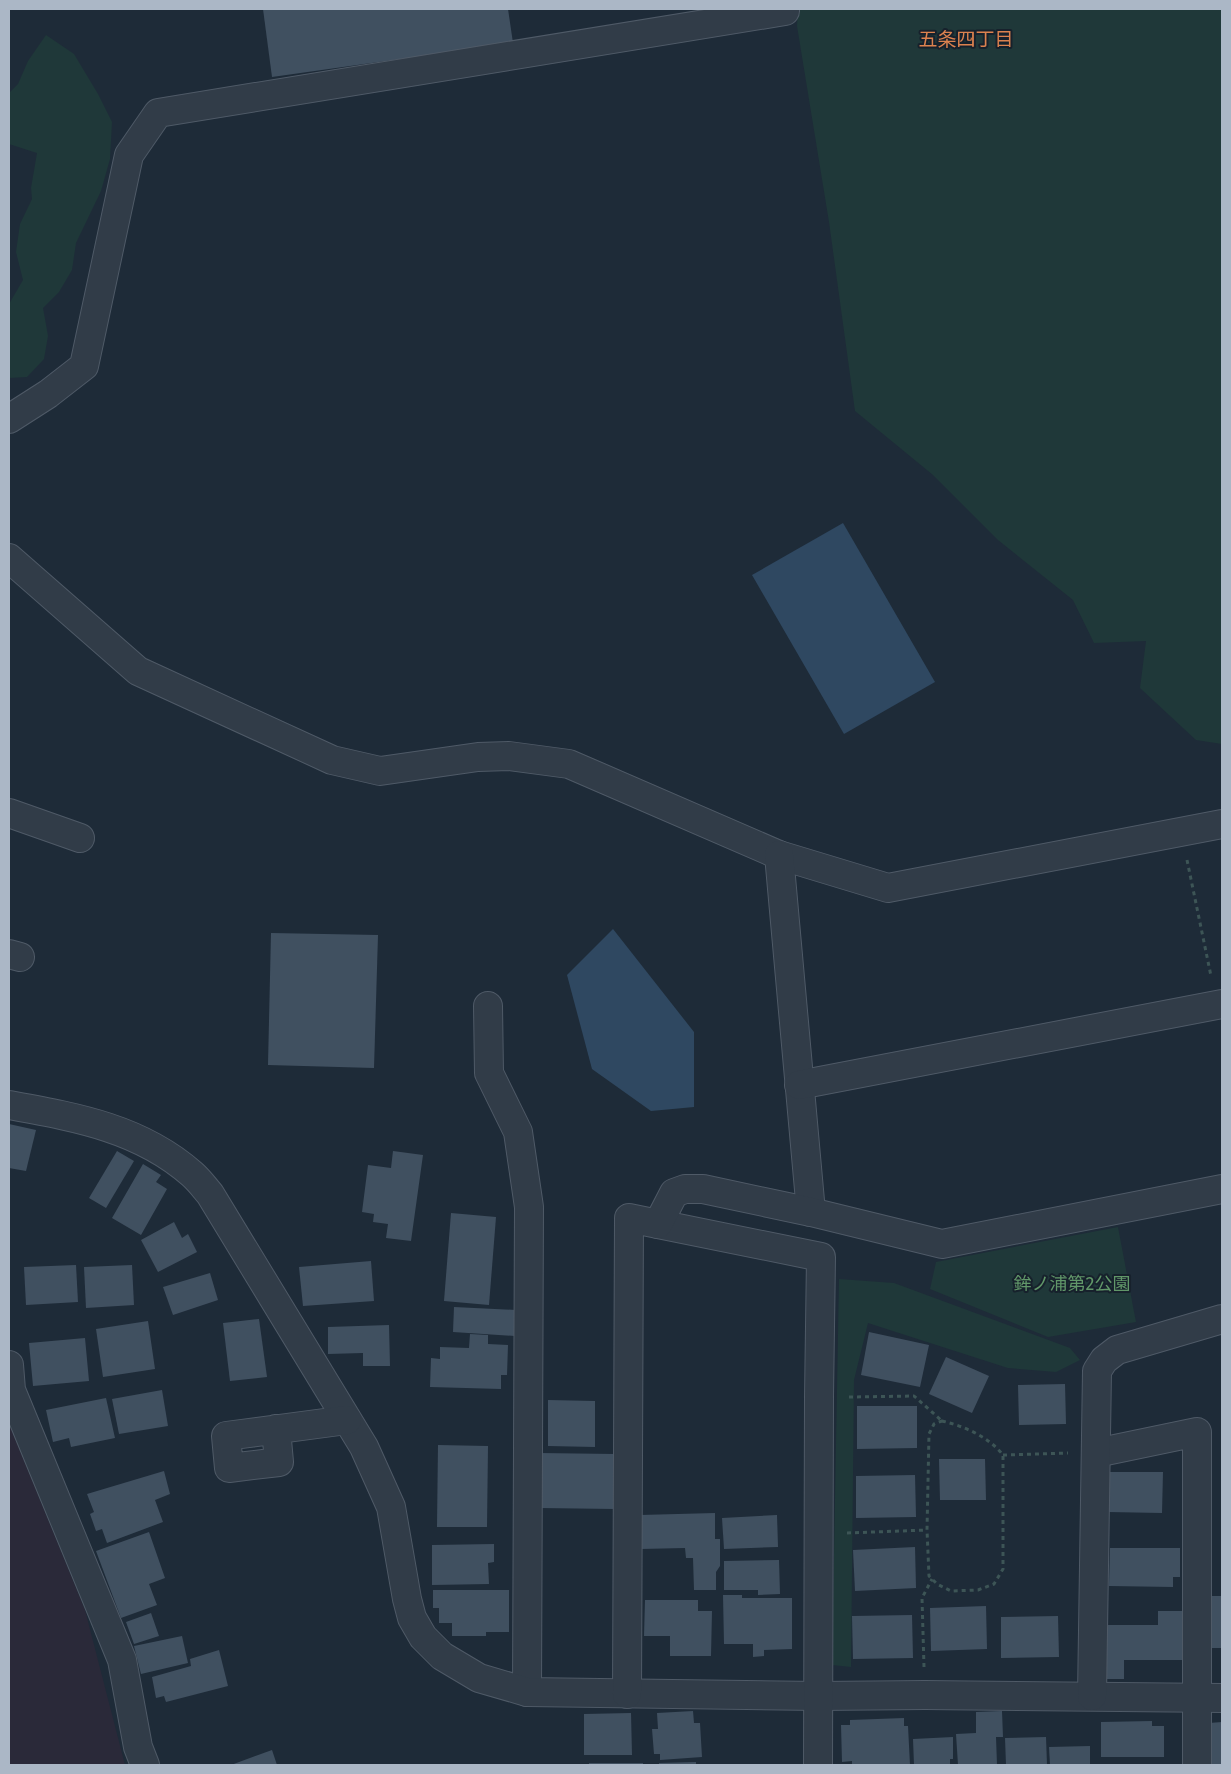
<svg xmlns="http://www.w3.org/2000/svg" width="1231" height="1774" viewBox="0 0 1231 1774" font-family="'Fira Sans','Noto Sans JP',sans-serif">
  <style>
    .medical { fill: #2a2939 }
    .green { fill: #1f3839 }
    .water { fill: #2f4861 }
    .building { fill: #405060 }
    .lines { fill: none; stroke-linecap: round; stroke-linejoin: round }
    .minor-casing { stroke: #4f5a67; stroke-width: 30 }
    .path { stroke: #3d5556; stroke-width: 3; stroke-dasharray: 4 4; stroke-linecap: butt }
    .minor { stroke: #313c48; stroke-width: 28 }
    .labels { text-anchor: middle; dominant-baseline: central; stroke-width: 4; stroke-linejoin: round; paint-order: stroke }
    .park-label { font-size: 18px; fill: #619769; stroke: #17212c }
    .neighbourhood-label { font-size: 19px; fill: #dc824f; stroke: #17212c }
  </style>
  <rect width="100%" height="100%" fill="#1e2b38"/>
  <!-- medical -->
  <polygon class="medical" points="9,1424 85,1610 125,1765 9,1765"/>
  <!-- green -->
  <g class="green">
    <polygon points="798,9 1222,9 1222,744 1196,740 1140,688 1146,641 1094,643 1073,600 998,540 933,475 855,411 829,222 797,26"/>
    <polygon points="46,35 74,54 98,94 112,122 110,159 101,191 76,243 72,270 59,292 43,308 48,336 44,359 27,377 9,378 9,304 23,280 16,252 20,224 32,199 31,188 37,153 9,144 9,93 18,84 28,61"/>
    <polygon points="1118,1227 1136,1322 1048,1337 930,1289 936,1262"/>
    <polygon points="839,1279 894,1283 1070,1348 1080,1360 1056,1372 1008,1368 868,1323 854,1380 851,1667 832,1665"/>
  </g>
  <!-- water -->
  <g class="water">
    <polygon points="843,523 935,682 844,734 752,575"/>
    <polygon points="613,929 694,1032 694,1107 651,1111 592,1069 567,975"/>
  </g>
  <!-- building -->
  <g class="building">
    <polygon points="263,9 508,9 513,43 272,77"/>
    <polygon points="271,933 378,935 374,1068 268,1065"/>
    <polygon points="9,1124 36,1130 26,1171 9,1168"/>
    <polygon points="117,1151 134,1161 106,1208 89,1198"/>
    <polygon points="393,1151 423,1155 411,1241 386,1238 388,1224 373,1222 374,1214 362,1212 368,1165 391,1168"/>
    <polygon points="143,1164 161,1175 156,1182 167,1189 141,1235 112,1218"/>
    <polygon points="451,1213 496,1217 489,1305 444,1301"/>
    <polygon points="174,1222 182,1238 188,1234 197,1252 158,1272 141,1240"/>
    <polygon points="371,1261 374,1301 303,1306 299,1267"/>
    <polygon points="76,1265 78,1302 26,1305 24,1267"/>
    <polygon points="132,1265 134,1305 86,1308 84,1267"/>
    <polygon points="210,1273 218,1300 173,1315 163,1287"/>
    <polygon points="454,1307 516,1310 515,1336 453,1332"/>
    <polygon points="259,1319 267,1377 230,1381 223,1323"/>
    <polygon points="148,1321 155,1369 103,1377 96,1329"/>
    <polygon points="389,1325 390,1366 363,1366 363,1353 328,1354 328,1327"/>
    <polygon points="869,1332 929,1345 920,1387 861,1375"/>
    <polygon points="470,1334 488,1335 488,1344 508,1345 507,1375 501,1375 501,1389 430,1387 431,1358 440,1359 440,1347 469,1348"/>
    <polygon points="85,1338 89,1381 33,1386 29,1343"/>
    <polygon points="946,1357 989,1376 972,1413 929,1394"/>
    <polygon points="1065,1384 1066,1424 1019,1425 1018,1385"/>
    <polygon points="162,1390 168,1426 119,1434 112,1399"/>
    <polygon points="106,1398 115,1438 71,1447 69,1438 53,1442 46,1410"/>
    <polygon points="548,1400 595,1401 595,1447 548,1446"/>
    <polygon points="857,1406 917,1406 917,1448 857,1449"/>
    <polygon points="438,1445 488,1446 487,1527 437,1527"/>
    <polygon points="539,1453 615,1454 615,1509 539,1508"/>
    <polygon points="939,1459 985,1459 986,1500 940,1500"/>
    <polygon points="164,1471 170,1494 155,1500 163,1522 107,1543 102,1529 96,1531 90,1514 94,1512 87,1494"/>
    <polygon points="1109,1472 1163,1472 1162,1513 1108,1512"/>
    <polygon points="915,1475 916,1517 856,1518 856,1476"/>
    <polygon points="715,1513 715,1539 720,1539 720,1566 716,1572 716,1590 694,1590 693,1558 686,1558 685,1548 641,1549 640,1515"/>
    <polygon points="777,1515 778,1547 724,1549 722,1518"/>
    <polygon points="149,1532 165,1578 149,1584 157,1605 121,1618 96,1551"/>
    <polygon points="494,1544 494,1562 488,1563 489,1584 432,1585 432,1545"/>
    <polygon points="915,1547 916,1588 855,1591 853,1550"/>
    <polygon points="1110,1548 1180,1548 1180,1577 1173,1577 1173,1587 1109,1586"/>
    <polygon points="779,1560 780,1594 758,1595 758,1590 724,1590 724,1561"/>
    <polygon points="433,1590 509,1590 509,1632 486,1632 486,1636 452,1636 452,1623 439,1623 439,1608 433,1608"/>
    <polygon points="723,1595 742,1595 742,1598 792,1598 792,1649 764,1650 764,1656 753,1657 753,1644 724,1644"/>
    <rect x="1211" y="1596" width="11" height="52"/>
    <polygon points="645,1600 698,1600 698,1611 712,1611 711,1656 670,1656 670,1636 644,1636"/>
    <polygon points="986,1606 987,1649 931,1651 930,1608"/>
    <polygon points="1158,1611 1185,1611 1185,1660 1124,1660 1124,1679 1106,1679 1106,1625 1158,1625"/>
    <polygon points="151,1613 159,1636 134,1644 126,1622"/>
    <polygon points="912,1615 913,1658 853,1659 852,1616"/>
    <polygon points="1058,1616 1059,1657 1001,1658 1001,1617"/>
    <polygon points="182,1636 188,1663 141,1674 134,1646"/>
    <polygon points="219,1650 228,1686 166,1702 164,1696 156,1698 152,1677 191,1666 190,1659"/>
    <polygon points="693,1711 694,1723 700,1723 702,1757 660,1760 660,1754 654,1754 652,1729 658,1729 657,1713"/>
    <polygon points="1002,1711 1003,1737 996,1737 997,1765 958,1765 956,1734 976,1733 976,1712"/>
    <polygon points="631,1713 632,1755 584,1755 584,1714"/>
    <polygon points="904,1718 904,1726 908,1726 910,1765 852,1765 852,1761 842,1762 841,1725 850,1725 850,1720"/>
    <polygon points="1152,1721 1152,1726 1164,1726 1164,1757 1101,1757 1101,1722"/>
    <polygon points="1222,1722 1222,1765 1210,1765 1209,1723"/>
    <polygon points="953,1737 953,1759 950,1759 950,1765 914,1765 913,1739"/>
    <polygon points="1046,1737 1047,1765 1006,1765 1005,1738"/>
    <polygon points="1090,1746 1090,1765 1050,1765 1049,1747"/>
    <polygon points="272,1750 277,1765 231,1765"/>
    <polygon points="696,1762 696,1765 659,1765 659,1763"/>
    <rect x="589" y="1763" width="54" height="2"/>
  </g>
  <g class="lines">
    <!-- minor casing -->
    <g class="minor-casing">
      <g id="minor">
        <polyline points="9,419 48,394 84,366 129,155 158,113 785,11"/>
        <polyline points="9,558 138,671 332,760 380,771 478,757 509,756 569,764 779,855 888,888 1222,824"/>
        <polyline points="9,813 80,838"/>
        <polyline points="779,855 811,1212"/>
        <polyline points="9,954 20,957"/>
        <polyline points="488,1006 489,1073 518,1132 529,1207 527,1692"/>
        <polyline points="799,1085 1222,1004"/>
        <path d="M9 1105C75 1117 140 1128 192 1174 199 1180 204 1187 210 1194L364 1447 391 1507 407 1599 412 1618 423 1637 442 1656 479 1678 527 1692 818 1696 925 1695 1222 1698"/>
        <polyline points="658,1224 821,1257 819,1397 818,1765"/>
        <polyline points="9,1365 11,1390 122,1660 138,1747 145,1765"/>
        <polyline points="276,1429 279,1462 229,1468 226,1436 347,1420"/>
        <polyline points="1096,1453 1197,1432 1197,1765"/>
        <polyline points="627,1694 629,1218 658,1224 674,1193 685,1189 703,1189 811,1212 942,1244 1222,1189"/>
        <polyline points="1092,1696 1097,1371 1104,1360 1117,1350 1222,1319"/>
      </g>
    </g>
    <!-- path -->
    <g class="path">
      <polyline points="1187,860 1211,976"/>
      <polyline points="849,1397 914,1396 942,1421"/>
      <path d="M942 1421C964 1426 989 1437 1003 1455V1569L994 1584 978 1590 951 1591 937 1584 929 1576 927 1530 929 1434 934 1424Z"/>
      <polyline points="1003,1455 1068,1453"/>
      <polyline points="847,1533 927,1530"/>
      <polyline points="924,1667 922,1598 932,1579"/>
    </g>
    <!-- minor -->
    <use href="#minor" class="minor"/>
  </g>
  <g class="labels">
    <!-- park labels -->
    <g class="park-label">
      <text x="1072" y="1284">鉾ノ浦第2公園</text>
    </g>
    <!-- neighbourhood labels -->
    <g class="neighbourhood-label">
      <text x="966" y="39">五条四丁目</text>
    </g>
  </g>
  <!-- border -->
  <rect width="1231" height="1774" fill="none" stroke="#abb7c6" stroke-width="20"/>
</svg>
